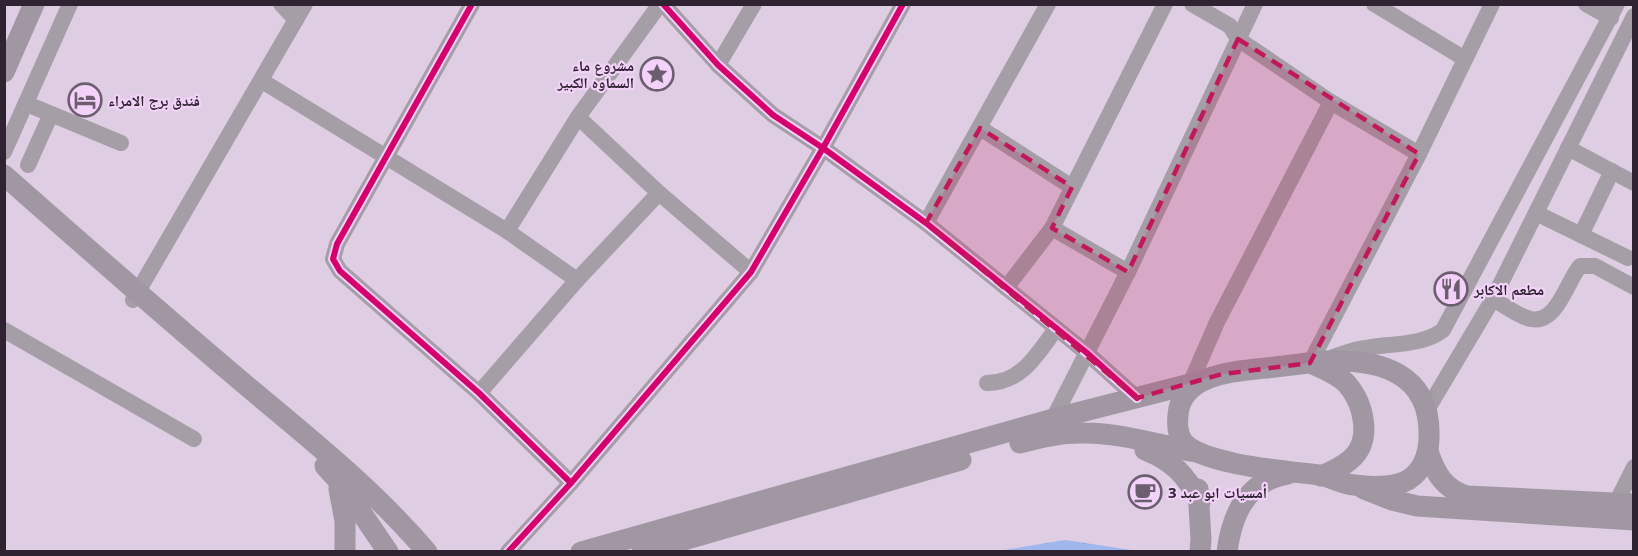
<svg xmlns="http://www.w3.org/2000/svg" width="1638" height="556" viewBox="0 0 1638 556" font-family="'Open Sans','Noto Naskh Arabic',sans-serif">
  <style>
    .water { fill: url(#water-ripples) }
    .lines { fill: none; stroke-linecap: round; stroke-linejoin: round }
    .minor { stroke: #a59ea7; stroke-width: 16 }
    .major { stroke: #a197a2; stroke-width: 21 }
    .cycleway-casing { stroke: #f2d2f8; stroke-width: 10 }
    .cycleway { stroke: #d6006c; stroke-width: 6 }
    .marked { fill: #c2185b; fill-opacity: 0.2; stroke: #c2185b; stroke-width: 4.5; stroke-dasharray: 12 8; stroke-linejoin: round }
    .labels { text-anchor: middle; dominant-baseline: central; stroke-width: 4.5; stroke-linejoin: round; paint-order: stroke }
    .poi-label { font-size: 15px; font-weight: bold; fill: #2f2331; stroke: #f2d2f8; text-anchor: start }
  </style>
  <defs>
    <pattern id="water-ripples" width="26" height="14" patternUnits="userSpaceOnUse" patternTransform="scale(1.5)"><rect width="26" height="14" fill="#9fb7ed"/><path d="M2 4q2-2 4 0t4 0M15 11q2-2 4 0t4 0" fill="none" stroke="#8294c1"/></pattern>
  </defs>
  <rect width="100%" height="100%" fill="#decde3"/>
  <!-- water -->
  <polygon class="water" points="1065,540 1138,551 998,551"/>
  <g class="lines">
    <!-- minor -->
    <g class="minor">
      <polyline points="281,4 296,20"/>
      <polyline points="472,4 337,244 333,259 340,271 479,393 571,483"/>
      <polyline points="663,4 718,65 773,115 823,148 926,223 1087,353 1137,398"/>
      <polyline points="1192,4 1230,26 1238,39 1331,102 1419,154"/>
      <polyline points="1374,4 1465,59"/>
      <polyline points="1586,4 1611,18"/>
      <polyline points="718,65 754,4"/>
      <polyline points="262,81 507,231 577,280"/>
      <polyline points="27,104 121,143"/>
      <polyline points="578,117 659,193 751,272"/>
      <polyline points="980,128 1072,187"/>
      <polyline points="1568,148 1634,183"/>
      <polyline points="4,152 70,4"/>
      <polyline points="28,165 51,114"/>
      <polyline points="1536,213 1628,258"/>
      <polyline points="926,223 1048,4"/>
      <polyline points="1052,228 1128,272"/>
      <polyline points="507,231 578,117 660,4"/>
      <polyline points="1581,235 1612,171"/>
      <polyline points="1006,288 1052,228 1165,4"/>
      <path d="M1493 299C1504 305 1519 317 1531 319 1557 324 1566 283 1580 266H1595L1634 287"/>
      <polyline points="133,300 305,4"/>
      <polyline points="4,330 194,439"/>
      <path d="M1329 359C1341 354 1353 350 1365 348 1390 343 1423 346 1443 330L1617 4"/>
      <polyline points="1310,363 1419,154 1492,4"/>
      <path d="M987 383C1022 383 1037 354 1056 329"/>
      <polyline points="1187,391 1217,322 1331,102"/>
      <polyline points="479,393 577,280 659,193"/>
      <polyline points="1427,410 1493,299 1634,16"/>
      <polyline points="1053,419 1128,272 1255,4"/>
      <polyline points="1616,503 1634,467"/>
      <polyline points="508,552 571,483 751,272 823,148 903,4"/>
    </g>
    <!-- major -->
    <g class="major">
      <polyline points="4,72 34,4"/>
      <path d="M4 175C81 243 157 310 235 376 301 432 370 485 427 552"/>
      <path d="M1325 361C1379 359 1431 372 1429 437 1429 453 1423 471 1408 480 1394 488 1369 487 1354 485 1342 484 1331 477 1319 475 1288 471 1203 465 1183 442 1178 435 1177 424 1178 415 1181 371 1242 371 1275 367 1292 365 1308 363 1325 361Z"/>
      <path d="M1311 363C1323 369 1338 374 1347 384 1364 404 1373 441 1350 460 1342 467 1331 472 1321 476"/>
      <path d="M1020 443C1041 437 1063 432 1085 433 1122 433 1159 445 1196 452"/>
      <path d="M1145 450C1173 461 1186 475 1200 502"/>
      <path d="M1428 451C1435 473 1444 489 1467 496L1634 504"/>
      <polyline points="325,466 344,487 388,552"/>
      <polyline points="339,489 345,521 345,552"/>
      <polyline points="1198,489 1201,539 1200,552"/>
      <polyline points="1364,489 1392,500 1417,506 1634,520"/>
      <polyline points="581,552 1053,419 1202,381"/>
      <polyline points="642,552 961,460"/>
      <path d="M1227 552C1232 513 1247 481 1288 474"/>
    </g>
    <!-- cycleway casing -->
    <g class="cycleway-casing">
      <g id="cycleway">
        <polyline points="472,4 337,244 333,259 340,271 479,393 571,483"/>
        <polyline points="663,4 718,65 773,115 823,148 926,223 1087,353 1137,398"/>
        <polyline points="508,552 571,483 751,272 823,148 903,4"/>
      </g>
    </g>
    <!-- cycleway -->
    <use href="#cycleway" class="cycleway"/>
  </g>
  <!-- marked area -->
  <path class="marked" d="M1238 39 1419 154 1310 363 1222 374 1137 398 926 223 980 128 1072 187 1052 228 1128 272Z"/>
  <!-- icons -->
  <defs>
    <g id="sight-ring" transform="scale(1.725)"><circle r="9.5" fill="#f2d2f8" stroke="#6c5e6f" stroke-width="1.5"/><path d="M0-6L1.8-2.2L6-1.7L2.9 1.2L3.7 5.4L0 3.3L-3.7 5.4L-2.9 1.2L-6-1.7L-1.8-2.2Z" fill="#6c5e6f"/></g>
    <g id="hotel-ring" transform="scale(1.725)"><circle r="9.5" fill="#f2d2f8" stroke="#6c5e6f" stroke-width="1.5"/><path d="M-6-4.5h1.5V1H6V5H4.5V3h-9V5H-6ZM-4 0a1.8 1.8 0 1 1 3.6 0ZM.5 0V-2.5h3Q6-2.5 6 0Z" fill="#6c5e6f"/></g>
    <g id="restaurant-ring" transform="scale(1.725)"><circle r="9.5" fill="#f2d2f8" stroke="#6c5e6f" stroke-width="1.5"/><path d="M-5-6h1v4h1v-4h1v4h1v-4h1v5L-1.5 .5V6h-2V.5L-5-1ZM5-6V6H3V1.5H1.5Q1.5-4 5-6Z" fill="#6c5e6f"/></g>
    <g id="cafe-ring" transform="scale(1.725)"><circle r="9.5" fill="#f2d2f8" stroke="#6c5e6f" stroke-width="1.5"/><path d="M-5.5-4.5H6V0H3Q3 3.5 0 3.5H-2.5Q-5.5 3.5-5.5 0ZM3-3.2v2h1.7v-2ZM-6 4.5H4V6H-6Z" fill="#6c5e6f"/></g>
  </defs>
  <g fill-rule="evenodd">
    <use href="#sight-ring" x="657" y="74"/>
    <use href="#hotel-ring" x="85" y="100"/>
    <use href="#restaurant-ring" x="1451" y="289"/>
    <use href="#cafe-ring" x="1145" y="492"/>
  </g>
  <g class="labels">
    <!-- poi labels -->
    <g class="poi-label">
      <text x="634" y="65" text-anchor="end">مشروع ماء<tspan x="634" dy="17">السماوه الكبير</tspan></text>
      <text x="108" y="100">فندق برج الامراء</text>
      <text x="1474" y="289">مطعم الاكابر</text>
      <text x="1168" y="492">أمسيات ابو عبد 3</text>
    </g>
  </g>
  <!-- border -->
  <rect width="1638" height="556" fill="none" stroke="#2f2331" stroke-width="12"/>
</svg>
